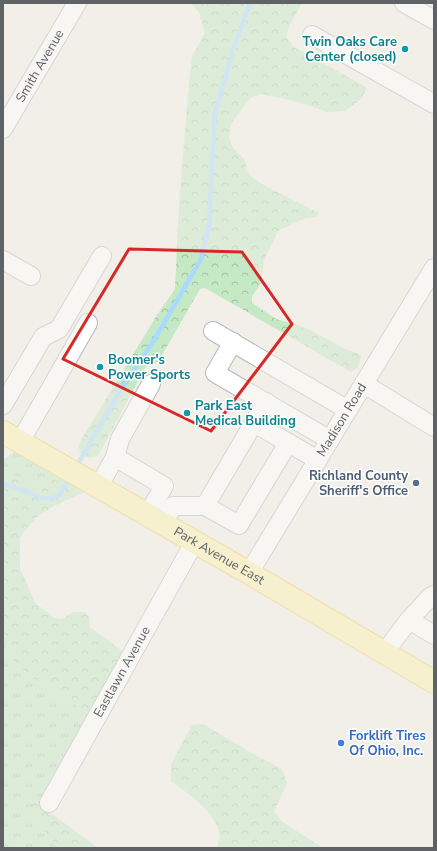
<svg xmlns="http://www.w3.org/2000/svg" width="437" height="851" viewBox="0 0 437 851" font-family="'Nunito Sans',sans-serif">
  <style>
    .grass { fill: url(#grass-tufts) }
    .forest { fill: url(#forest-crowns) }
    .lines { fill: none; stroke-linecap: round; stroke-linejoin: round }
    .stream { stroke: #aadaff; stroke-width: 4.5 }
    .minor-casing { stroke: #b5b8bc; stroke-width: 20 }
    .major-casing { stroke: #f2c960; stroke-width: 24 }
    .minor { stroke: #fff; stroke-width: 18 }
    .major { stroke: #fff2af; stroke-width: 22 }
    .marked { fill: none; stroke: #d62828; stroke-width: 3; stroke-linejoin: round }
    .culture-dot { fill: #0f9aa8; stroke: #fff; stroke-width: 1.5 }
    .service-dot { fill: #5c6f8a; stroke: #fff; stroke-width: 1.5 }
    .shop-dot { fill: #3f7fe0; stroke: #fff; stroke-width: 1.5 }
    .labels { text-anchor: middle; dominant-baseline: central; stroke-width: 3; stroke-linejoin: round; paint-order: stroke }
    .culture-label { font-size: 13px; font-weight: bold; fill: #0d838f; stroke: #fff; text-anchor: start }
    .street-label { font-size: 13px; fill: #5f6368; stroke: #fff }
    .service-label { font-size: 13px; font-weight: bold; fill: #4e5e75; stroke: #fff; text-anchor: end }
    .shop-label { font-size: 13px; font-weight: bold; fill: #366cbe; stroke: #fff; text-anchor: start }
  </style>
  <defs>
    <pattern id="grass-tufts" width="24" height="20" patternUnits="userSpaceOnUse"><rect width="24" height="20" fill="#c5e8c5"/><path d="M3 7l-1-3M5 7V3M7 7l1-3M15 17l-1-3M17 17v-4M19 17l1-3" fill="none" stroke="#a3c0a4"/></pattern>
    <pattern id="forest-crowns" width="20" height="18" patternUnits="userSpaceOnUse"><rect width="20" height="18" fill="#c5e8c5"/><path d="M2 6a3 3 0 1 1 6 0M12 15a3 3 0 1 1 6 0" fill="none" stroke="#a3c0a4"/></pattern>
  </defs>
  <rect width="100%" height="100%" fill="#f1efe8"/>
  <!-- grass -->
  <g class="grass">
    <polygon points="15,451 86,492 80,494 54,479 42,486 18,477 3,474 3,460"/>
    <polygon points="3,641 12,658 28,675 90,715 40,805 37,803 32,812 57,848 3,848"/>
  </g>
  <!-- forest -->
  <g class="forest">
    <path d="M191 3H302L289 26 286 37 294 47 366 87V90L361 99 345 111 328 112 291 100 262 94 251 97 232 122 229 137 233 148 244 159 249 175 263 185 319 213 317 217 305 218 278 231 264 260 261 283 252 296V303L276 319 297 325 314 332 343 348 361 355C360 362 359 369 351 372L205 288 200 289 158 362 146 366 98 456 89 458 80 453 79 446 81 440 157 315 175 289 179 203 189 83 192 56 205 33 199 12Z"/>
    <polygon points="3,474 18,477 42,486 54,479 80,494 52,507 36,518 20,537 20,568 35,603 55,618 62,619 73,612 85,612 89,617 90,627 125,653 90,715 28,675 12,658 3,641"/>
    <path d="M198 724 205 725 250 752 282 769 287 783 274 811 281 821 323 848H217C218 844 220 839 220 836 218 813 187 793 171 781V764L192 725Z"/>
    <polygon points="34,803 37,803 40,805 98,848 57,848 32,812 31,807"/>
  </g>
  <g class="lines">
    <!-- stream -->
    <g class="stream">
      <polyline points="76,467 122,388 153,342 201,259 209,226 215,113 234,47 250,3"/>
      <path d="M3 484C19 486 47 507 60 494 64 489 67 482 70 477"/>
    </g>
    <!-- minor casing -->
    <g class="minor-casing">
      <g id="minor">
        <polyline points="404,3 434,20"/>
        <polyline points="312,35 434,104"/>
        <path id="s1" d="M3 129 77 3"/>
        <polyline points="3,260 31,276"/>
        <polyline points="213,331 348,410"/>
        <polyline points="233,342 215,373 330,440"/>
        <polyline points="364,384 434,427"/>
        <polyline points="266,402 205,506 239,525 288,443"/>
        <polyline points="3,405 43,337 59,329 102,256"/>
        <polyline points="254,423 318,460"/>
        <polyline points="20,442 88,323"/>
        <polyline points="115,457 164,486 148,514"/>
        <polyline points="99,486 115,457 120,439 151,384"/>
        <polyline points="163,523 173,506 205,506"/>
        <path id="s2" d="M249 573 434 268"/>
        <polyline points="409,620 434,635"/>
        <polyline points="384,653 409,620 430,597 434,595"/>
        <path id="s3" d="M49 803 195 541"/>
      </g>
    </g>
    <!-- major casing -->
    <g class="major-casing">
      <g id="major">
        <path id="s4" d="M3 432 249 573 434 682"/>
      </g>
    </g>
    <!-- minor -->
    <use href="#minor" class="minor"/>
    <!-- major -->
    <use href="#major" class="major"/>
  </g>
  <!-- marked area -->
  <path d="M0 0H437V851H0ZM129 249 242 252 292 324 211 431 63 359Z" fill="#f1efe8" fill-opacity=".55" fill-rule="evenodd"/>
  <path class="marked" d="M129 249 242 252 292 324 211 431 63 359Z"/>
  <!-- markers -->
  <g class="culture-dot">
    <circle cx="405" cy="49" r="4"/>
    <circle cx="100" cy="367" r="4"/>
    <circle cx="187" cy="413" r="4"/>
  </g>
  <circle class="service-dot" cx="416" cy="483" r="4"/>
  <circle class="shop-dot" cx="341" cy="743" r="4"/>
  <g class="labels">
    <!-- culture labels -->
    <g class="culture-label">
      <text x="397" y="42" text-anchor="end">Twin Oaks Care<tspan x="397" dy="15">Center (closed)</tspan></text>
      <text x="108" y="360">Boomer's<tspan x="108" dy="15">Power Sports</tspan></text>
      <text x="195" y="406">Park East<tspan x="195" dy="15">Medical Building</tspan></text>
    </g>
    <!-- street labels -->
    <g class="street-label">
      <text stroke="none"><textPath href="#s1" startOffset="73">Smith Avenue</textPath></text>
      <text stroke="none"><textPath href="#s2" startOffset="179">Madison Road</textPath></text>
      <text stroke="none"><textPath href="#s4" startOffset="249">Park Avenue East</textPath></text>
      <text stroke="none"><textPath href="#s3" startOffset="150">Eastlawn Avenue</textPath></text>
    </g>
    <!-- service labels -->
    <g class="service-label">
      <text x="408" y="476">Richland County<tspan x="408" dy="15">Sheriff's Office</tspan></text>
    </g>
    <!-- shop labels -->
    <g class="shop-label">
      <text x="349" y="736">Forklift Tires<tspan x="349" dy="15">Of Ohio, Inc.</tspan></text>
    </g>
  </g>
  <!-- border -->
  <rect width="437" height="851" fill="none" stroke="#5f6368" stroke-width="8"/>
</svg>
